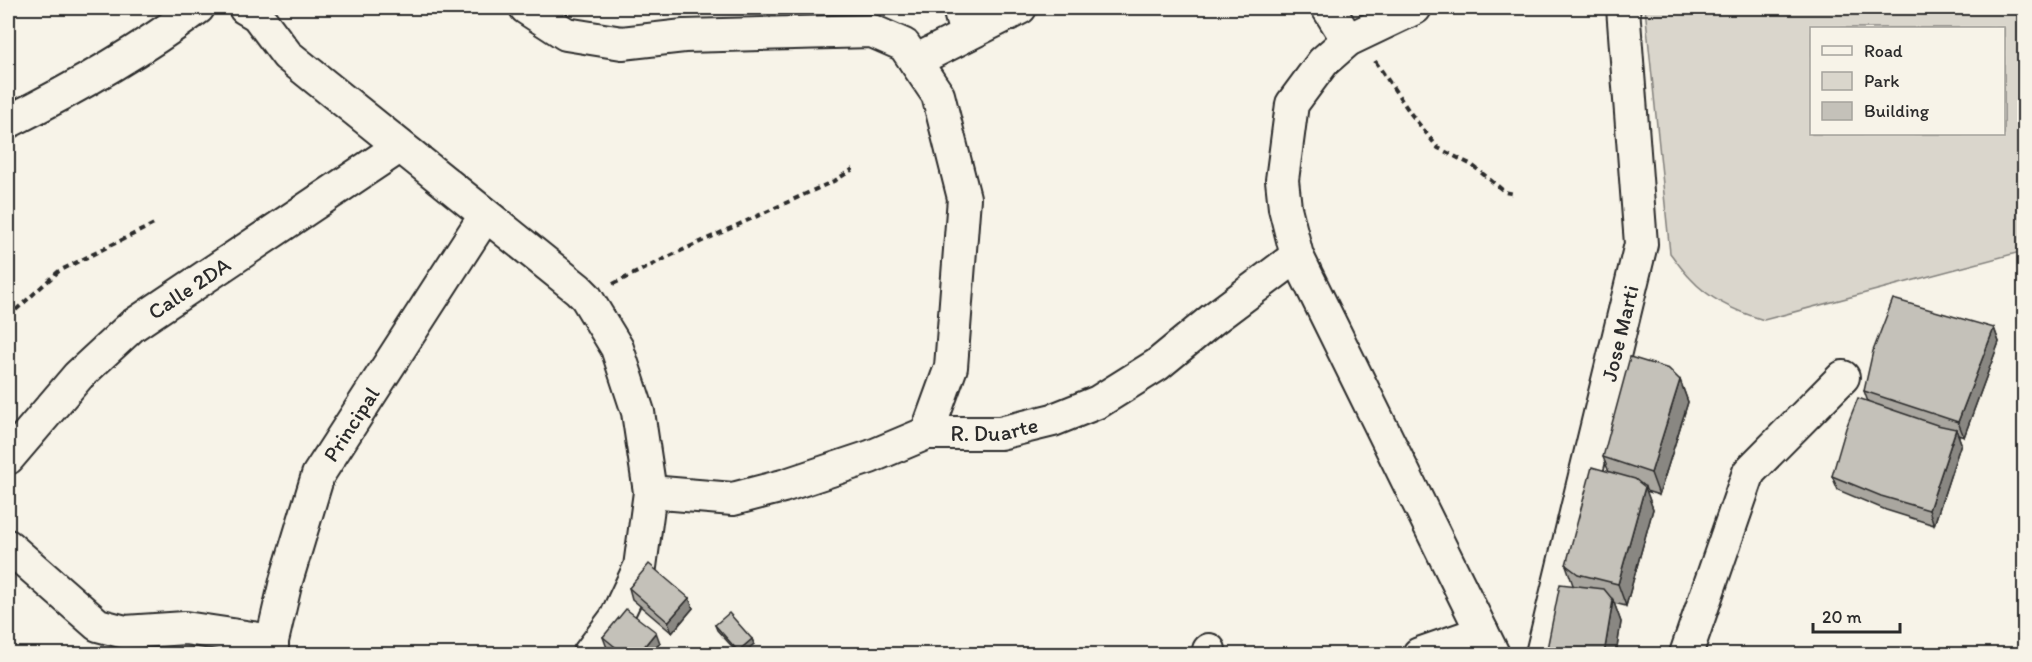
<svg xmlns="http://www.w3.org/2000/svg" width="2032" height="662" viewBox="0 0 2032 662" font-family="Itim,sans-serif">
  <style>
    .green { fill: #dad6cc; stroke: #82807c; stroke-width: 1.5; fill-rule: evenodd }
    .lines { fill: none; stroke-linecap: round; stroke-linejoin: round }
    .street-casing { stroke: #2b2b2b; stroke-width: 36 }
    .path { stroke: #2b2b2b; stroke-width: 4; stroke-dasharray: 6 4.5; stroke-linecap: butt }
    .street { stroke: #f7f3e8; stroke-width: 32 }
    .wall { fill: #a9a69f; stroke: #2b2b2b; stroke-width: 1.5 }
    .shaded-wall { fill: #898782; stroke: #2b2b2b; stroke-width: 1.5 }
    .building { fill: #c4c1b9; stroke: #2b2b2b; stroke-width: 1.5 }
    .labels { text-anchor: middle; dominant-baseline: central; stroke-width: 4.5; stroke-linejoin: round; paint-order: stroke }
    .street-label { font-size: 22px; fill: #2b2b2b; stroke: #f7f3e8 }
  </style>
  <rect width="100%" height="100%" fill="#f7f3e8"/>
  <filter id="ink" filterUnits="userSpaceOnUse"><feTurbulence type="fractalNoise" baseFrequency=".0167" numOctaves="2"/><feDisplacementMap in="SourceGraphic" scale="12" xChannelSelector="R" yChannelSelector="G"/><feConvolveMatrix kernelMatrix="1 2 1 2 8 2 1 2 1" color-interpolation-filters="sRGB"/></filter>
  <g filter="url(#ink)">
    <!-- green -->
    <path class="green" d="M1645 8H2024V251L1764 320C1737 312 1710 300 1691 279 1683 271 1677 262 1670 253ZM1812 28H2004V134H1812Z"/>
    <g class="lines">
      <!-- street casing -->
      <g class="street-casing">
        <g id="street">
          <polyline points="245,8 257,15 287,55 578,289 586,297 617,348 638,412 650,492 640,567 616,618 589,654"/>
          <polyline points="526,8 566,34 622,43 684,36 872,31 904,45 938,95 964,198 951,367 927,433"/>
          <polyline points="959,8 966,35"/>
          <polyline points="1328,8 1348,40"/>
          <polyline points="1415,8 1348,40 1323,62 1292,104 1282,180 1285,208 1297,256 1493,654"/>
          <polyline points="915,61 1020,8"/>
          <path d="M8 122C74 89 139 52 198 8"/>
          <path id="s1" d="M8 458 78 376 132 326 399 147"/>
          <path id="s2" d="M650 492 733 499 783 486 870 457 927 433H1000L1053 420 1098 402 1157 365 1213 319 1297 256"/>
          <polyline points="8,546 98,625 125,632 185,628 272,641"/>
          <polyline points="1209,650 1209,654"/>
          <path id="s3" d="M272 654V641L286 581 318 475 485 216"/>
          <polyline points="1419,654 1482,632"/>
          <path id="s4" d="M1542 654 1641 244 1623 8"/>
          <polyline points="1686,654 1749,472 1843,377"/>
        </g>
      </g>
      <!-- path -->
      <g class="path">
        <polyline points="1375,61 1411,114 1438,148 1472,165 1505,192 1515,194"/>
        <polyline points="613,284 672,255 836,180 853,169"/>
        <polyline points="8,317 59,271 156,223"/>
      </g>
      <!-- street -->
      <use href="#street" class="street"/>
    </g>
    <!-- wall -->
    <g class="wall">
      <polygon points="1994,328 1999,342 1964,437 1958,435 1961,443 1934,525 1886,510 1838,490 1832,476 1868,402 1864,391"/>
      <polygon points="1680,380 1688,402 1659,495 1646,491 1653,509 1626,606 1614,603 1621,622 1616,654 1546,654 1573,585 1566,565 1609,472 1603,457"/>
      <polygon points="629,588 689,598 693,608 672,633 632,599"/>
      <polygon points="715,625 752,639 754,644 742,654 739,654 717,630"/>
      <polygon points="603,637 660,643 650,654 615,654 607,648"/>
    </g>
    <!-- shaded-wall -->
    <g class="shaded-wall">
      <polygon points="1994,328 1999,342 1964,437 1958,422"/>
      <polygon points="1680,380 1688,402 1659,495 1651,473"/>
      <polygon points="1956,429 1961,443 1934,525 1929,510"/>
      <polygon points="1645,487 1653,509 1626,606 1618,584"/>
      <polygon points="689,598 693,608 672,633 668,622"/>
      <polygon points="1613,600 1621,622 1616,654 1604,654"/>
      <polygon points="656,632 660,643 650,654 638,654"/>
      <polygon points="752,639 754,644 742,654 740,654 738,651"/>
    </g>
    <!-- building -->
    <g class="building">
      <polygon points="1893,299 1994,328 1958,422 1864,391 1873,351"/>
      <polygon points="1630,357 1669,369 1680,380 1651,473 1603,457"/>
      <polygon points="1858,398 1937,425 1956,429 1929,510 1881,496 1832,476 1846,428"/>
      <polygon points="1592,467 1635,479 1645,487 1618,584 1578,574 1566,565"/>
      <polygon points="649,564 689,598 668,622 629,588"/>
      <polygon points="1560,584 1604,589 1613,600 1604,654 1546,654"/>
      <polygon points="626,609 656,632 638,654 624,654 603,637"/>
      <polygon points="729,613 752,639 738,651 715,625"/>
    </g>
  </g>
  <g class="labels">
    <!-- street labels -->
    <g class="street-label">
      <text stroke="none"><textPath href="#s1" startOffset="250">Calle 2DA</textPath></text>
      <text stroke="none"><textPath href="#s4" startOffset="330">Jose Marti</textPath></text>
      <text stroke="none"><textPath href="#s3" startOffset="246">Principal</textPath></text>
      <text stroke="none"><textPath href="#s2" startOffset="356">R. Duarte</textPath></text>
    </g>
  </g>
  <!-- margin -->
  <rect width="2032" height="662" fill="none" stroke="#f7f3e8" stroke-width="30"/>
  <rect x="15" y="15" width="2002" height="632" fill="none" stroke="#2b2b2b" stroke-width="2" filter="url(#ink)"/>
  <!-- legend -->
  <rect x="1810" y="27" width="195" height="108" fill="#f7f3e8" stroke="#a5a39c" stroke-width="1.5"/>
  <rect x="1822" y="46" width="30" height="9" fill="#f7f3e8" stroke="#a5a39c" stroke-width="1.5"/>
  <text x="1864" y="57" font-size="18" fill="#2b2b2b">Road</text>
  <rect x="1822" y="72" width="30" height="18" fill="#dad6cc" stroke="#a5a39c" stroke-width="1.5"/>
  <text x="1864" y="87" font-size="18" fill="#2b2b2b">Park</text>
  <rect x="1822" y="102" width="30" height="18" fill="#c4c1b9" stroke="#a5a39c" stroke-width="1.5"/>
  <text x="1864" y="117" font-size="18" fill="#2b2b2b">Building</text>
  <!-- scale -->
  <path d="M1813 623v9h87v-9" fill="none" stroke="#2b2b2b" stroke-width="3"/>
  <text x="1822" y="623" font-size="18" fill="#2b2b2b" stroke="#f7f3e8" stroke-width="4.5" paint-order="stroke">20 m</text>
</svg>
